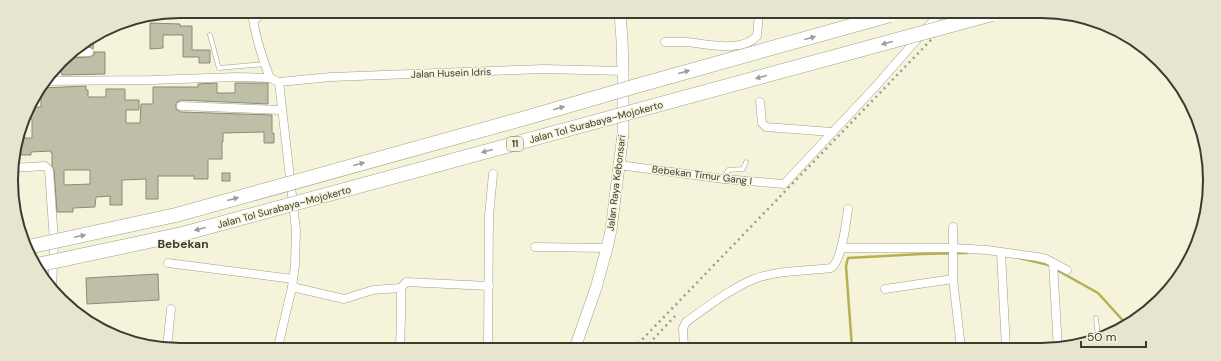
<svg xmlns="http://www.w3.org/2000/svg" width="1221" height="361" viewBox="0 0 1221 361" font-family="'DM Sans',sans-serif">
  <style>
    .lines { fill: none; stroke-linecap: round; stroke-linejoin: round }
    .stream { stroke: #b6b051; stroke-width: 2.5 }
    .building { fill: #bfbea6; stroke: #8b8b74; fill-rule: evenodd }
    .lane-casing { stroke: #a09f87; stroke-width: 5 }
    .street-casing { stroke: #a09f87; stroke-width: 9 }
    .secondary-casing { stroke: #a09f87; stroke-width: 12 }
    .lane { stroke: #fff; stroke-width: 4 }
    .street { stroke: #fff; stroke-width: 8 }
    .secondary { stroke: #fff; stroke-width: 11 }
    .rail { stroke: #9d9c8a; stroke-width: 2.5; stroke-dasharray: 2 4; stroke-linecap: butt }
    .highway-bridge-casing { stroke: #a09f87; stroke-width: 15; stroke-linecap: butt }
    .highway-bridge { stroke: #fff; stroke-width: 14 }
    .oneway { fill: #9d9d98 }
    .labels { text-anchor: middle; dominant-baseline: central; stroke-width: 3; stroke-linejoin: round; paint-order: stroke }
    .shield { fill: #f5f4db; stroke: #737264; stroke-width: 1 }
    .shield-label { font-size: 9px; font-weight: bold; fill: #3b3b31 }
    .street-label { font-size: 10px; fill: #3b3b31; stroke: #f5f4db }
    .quarter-label { font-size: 12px; font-weight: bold; fill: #3b3b31; stroke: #f5f4db }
    .rim { fill: none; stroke: #3b3b31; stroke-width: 2 }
  </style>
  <rect width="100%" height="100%" fill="#f5f4db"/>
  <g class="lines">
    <!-- stream -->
    <g class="stream">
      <polyline points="1019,258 1049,265"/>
      <polyline points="1055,269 1098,293 1127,325"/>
      <polyline points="852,348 846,266 848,258 921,254 967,253"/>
    </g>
  </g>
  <!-- building -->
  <g class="building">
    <polygon points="150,23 180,24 180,26 192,26 192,50 210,50 210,63 199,63 199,57 183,57 183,35 163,35 163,48 150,49"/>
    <polygon points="94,38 93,49 89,47 79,47"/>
    <polygon points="94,52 105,52 105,74 62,75 60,65 66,57 69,58 90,57 94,55"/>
    <path d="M217 83V93H235V83H268V104L181 100 176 103V109L181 112 272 115V133H274V143H264V132L223 133V142H222V159H208V179H194V176H158V199H146V179L122 180V205H110V196L96 197 95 207 73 208V212H57L54 170 52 166V153H51V151L31 152V155H21V138H32V120L31 118 25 119 28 107H41V89L42 88 86 86V90H88V97H106V89H125V100H139V110H126V123H140L141 104H153V87H198V84ZM64 170H90V184L64 185Z"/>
    <rect x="222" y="173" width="8" height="8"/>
    <polygon points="158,274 159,300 87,304 86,278"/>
  </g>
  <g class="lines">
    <!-- lane casing -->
    <g class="lane-casing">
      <g id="lane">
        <polyline points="253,22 259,19 263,11"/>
        <polyline points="210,35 218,65 219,68 265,64"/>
        <polyline points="724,179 728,170 743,169 746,162"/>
        <polyline points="1096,318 1098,338"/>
      </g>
    </g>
    <!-- street casing -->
    <g class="street-casing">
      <g id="street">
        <path d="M252 11C254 34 262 57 270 78L279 82 296 230 295 265 292 287 278 347"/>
        <path d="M665 42C672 42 680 42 687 42 707 44 742 53 757 36L759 13"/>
        <polyline points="69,53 89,52"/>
        <polyline points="47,81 151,80 237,77 270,78"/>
        <polyline points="279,82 331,77 544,69 623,71"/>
        <polyline points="760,102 762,123 766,127 832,132"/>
        <polyline points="181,106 282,110"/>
        <polyline points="619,165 724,179 784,184 876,86 939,14"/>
        <polyline points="12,168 45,166 49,170 54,241 52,289"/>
        <polyline points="953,227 953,279 961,348"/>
        <polyline points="535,247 607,248"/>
        <polyline points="841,248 953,248 987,250 1037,257 1046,259 1067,270"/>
        <polyline points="1001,253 1006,348"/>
        <polyline points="168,263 293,279"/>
        <polyline points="1053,263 1058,349"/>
        <polyline points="292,287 344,299 373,290 401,288"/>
        <polyline points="885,289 953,279"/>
        <polyline points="167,347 171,309"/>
        <polyline points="400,347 401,317 401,288 406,282 489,286"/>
        <polyline points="488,347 489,216 493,174"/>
        <path d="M684 348 683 328 686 322C707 307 730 289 754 279 779 270 805 271 831 268 842 261 846 223 848 209"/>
      </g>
    </g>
    <!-- secondary casing -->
    <g class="secondary-casing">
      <polyline id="secondary" points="575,348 596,288 607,248 611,230 623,134 623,73 622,40 620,13"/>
    </g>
    <!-- lane -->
    <use href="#lane" class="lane"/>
    <!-- street -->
    <use href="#street" class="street"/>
    <!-- secondary -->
    <use href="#secondary" class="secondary"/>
    <!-- rail -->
    <g class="rail">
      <polyline points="634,348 956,14"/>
      <polyline points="645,348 675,316"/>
    </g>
    <!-- highway-bridge casing -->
    <g class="highway-bridge-casing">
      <g id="highway-bridge">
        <polyline points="28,247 176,215 522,119 636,86 890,15"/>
        <polyline points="37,265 182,234 992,14"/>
      </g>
    </g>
    <!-- highway-bridge -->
    <use href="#highway-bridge" class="highway-bridge"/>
  </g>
  <!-- one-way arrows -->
  <defs><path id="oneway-solid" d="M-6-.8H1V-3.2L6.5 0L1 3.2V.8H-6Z"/></defs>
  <g class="oneway">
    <use href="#oneway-solid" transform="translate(810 38) rotate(-15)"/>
    <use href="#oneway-solid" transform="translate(887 43) rotate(165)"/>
    <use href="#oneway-solid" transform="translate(684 72) rotate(-15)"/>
    <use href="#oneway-solid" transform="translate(761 77) rotate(165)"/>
    <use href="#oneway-solid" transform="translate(559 108) rotate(-16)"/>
    <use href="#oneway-solid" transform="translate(487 151) rotate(165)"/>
    <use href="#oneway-solid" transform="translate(359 164) rotate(-15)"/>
    <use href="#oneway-solid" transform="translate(233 199) rotate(-15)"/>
    <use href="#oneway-solid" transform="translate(200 229) rotate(165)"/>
    <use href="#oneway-solid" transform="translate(80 236) rotate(-12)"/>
  </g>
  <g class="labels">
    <!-- shield labels -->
    <rect class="shield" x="507" y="137" width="16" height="14" rx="3"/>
    <g class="shield-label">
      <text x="515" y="144">11</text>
    </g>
    <!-- street labels -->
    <g class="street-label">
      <text transform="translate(451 73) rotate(-2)">Jalan Husein Idris</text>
      <text transform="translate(596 122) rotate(-15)">Jalan Tol Surabaya–Mojokerto</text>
      <text transform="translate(702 175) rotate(7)">Bebekan Timur Gang I</text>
      <text transform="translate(616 183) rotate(-83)">Jalan Raya Kebonsari</text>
      <text transform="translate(284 207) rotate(-15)">Jalan Tol Surabaya–Mojokerto</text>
    </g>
    <!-- quarter labels -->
    <g class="quarter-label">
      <text x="183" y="244">Bebekan</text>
    </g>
  </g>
  <!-- crop -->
  <path d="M0 0H1221V361H0ZM180 18H1041A162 162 0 0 1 1203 180V181A162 162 0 0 1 1041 343H180A162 162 0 0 1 18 181V180A162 162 0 0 1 180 18Z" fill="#e6e5cd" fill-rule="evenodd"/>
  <path class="rim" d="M180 18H1041A162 162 0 0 1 1203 180V181A162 162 0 0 1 1041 343H180A162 162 0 0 1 18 181V180A162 162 0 0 1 180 18Z"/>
  <!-- scale -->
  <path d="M1081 341v6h65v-6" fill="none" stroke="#3b3b31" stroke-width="2"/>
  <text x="1087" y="341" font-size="12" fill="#3b3b31" stroke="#f5f4db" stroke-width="3" paint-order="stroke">50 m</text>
</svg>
